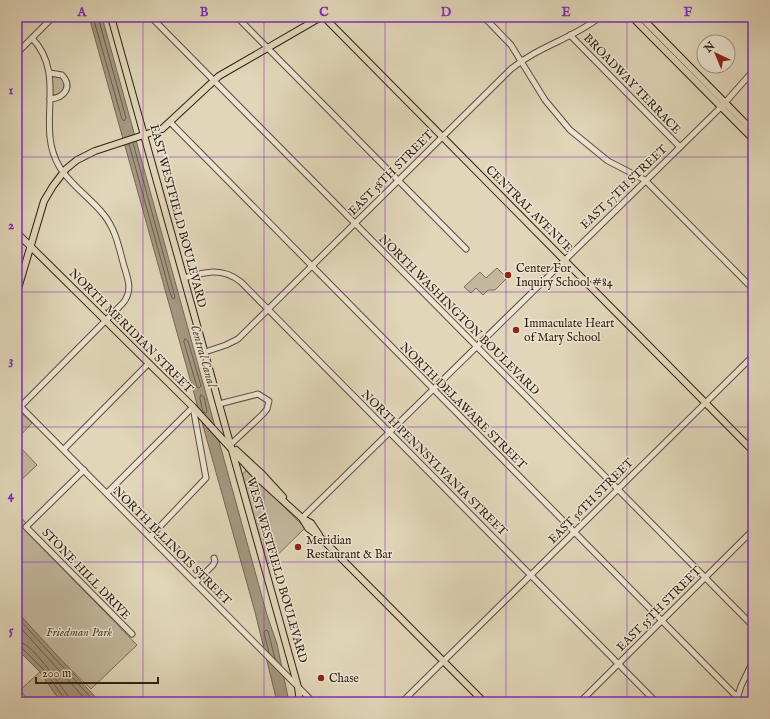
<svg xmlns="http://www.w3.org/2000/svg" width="770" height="719" viewBox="0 0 770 719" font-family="'IM FELL English',serif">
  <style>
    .green { fill: #c3b79d; stroke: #7a6c58 }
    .water { fill: #a59881; stroke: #766855 }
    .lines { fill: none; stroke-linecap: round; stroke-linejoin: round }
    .shore { stroke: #6a5c4a; stroke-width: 1 }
    .minor-casing { stroke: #5c4e3c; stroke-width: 7 }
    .major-casing { stroke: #302113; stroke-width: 8 }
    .minor { stroke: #ece4d2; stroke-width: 5 }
    .major { stroke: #e1d6b9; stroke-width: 6 }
    .grid { fill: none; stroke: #7b2cbf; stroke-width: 1; stroke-opacity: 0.55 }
    .poi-dot { fill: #8f2418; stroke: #ece4d2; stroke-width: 1.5 }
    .labels { text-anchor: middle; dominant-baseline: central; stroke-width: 3; stroke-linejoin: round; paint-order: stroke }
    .street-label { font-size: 12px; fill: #302113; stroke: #ece4d2 }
    .poi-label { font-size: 12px; fill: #302113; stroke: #ece4d2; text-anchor: start }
    .park-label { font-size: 12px; font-style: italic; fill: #554636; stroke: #ece4d2 }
    .water-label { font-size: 13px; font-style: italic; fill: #594b3a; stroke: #ece4d2 }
    .neatline { fill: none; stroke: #7b2cbf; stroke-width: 1.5 }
    .grid-label { font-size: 13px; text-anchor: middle; font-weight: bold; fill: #7b2cbf }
  </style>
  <rect width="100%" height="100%" fill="#e1d6b9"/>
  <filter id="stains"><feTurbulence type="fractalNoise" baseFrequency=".005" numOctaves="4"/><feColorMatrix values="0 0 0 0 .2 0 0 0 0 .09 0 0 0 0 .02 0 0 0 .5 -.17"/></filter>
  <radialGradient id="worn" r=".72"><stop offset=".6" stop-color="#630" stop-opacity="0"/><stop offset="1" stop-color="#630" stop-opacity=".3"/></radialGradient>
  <!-- green -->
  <g class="green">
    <polygon points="54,75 63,79 65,88 59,95 53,96 51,80"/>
    <polygon points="497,268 507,278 495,290 488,290 483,295 476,288 471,293 464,287 480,272 486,278"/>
    <polygon points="17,409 32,423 17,439"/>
    <polygon points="17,444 37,465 17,484"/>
    <polygon points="247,469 305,528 266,566 242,475"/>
    <polygon points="17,513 26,523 22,527 137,645 91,689 61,660 17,612"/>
    <polygon points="40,672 61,702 29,702 20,690"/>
  </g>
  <!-- water -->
  <g class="water">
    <polygon points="89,17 102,17 107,35 267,615 277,644 289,702 277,702 255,612"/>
    <polygon points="17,612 100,702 61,702 40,672 17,649"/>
  </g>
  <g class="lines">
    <!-- shore -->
    <g class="shore">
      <polyline points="93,17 122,119 124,121 126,118 98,17"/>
      <polyline points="129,144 169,289 172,298 174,299 175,297 133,143"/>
      <polygon points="185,339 188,341 201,386 199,388 197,387 184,342"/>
      <polygon points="201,395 204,397 207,411 206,413 203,412 200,399"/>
      <polyline points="17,617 95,702"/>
      <polyline points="17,624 88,702"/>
      <path d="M17 641C32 642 59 684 68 696L69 702"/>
      <polyline points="17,646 21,647 44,670 64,698 64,702"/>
      <polyline points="269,653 264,632 266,630 268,631 275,659"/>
    </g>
    <!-- minor casing -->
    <g class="minor-casing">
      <g id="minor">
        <polyline points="151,17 753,626"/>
        <polyline points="237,17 466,249"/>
        <polyline points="484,17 511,45 545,100 570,130 608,161 645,180 753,289"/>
        <polyline points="751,17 753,19"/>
        <polyline points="570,35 680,147"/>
        <polyline points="17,53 53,17"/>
        <path d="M50 73 62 75C73 87 64 98 50 99"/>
        <polyline points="171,123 742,702"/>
        <path d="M184 278C205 272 222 267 241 282L656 702"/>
        <path d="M205 352 226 345 238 339 511 69C539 46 572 39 600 17"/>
        <polyline points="17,403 313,702"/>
        <polyline points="219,404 258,394 269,401 267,409 263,414 230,445"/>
        <path d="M21 406 123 303C133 291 128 279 124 266 119 248 116 230 104 215 91 198 70 185 59 166 35 125 68 76 32 38"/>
        <polyline points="64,449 149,363"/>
        <polyline points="84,470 26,527 132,634"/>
        <polyline points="107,493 193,407"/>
        <polyline points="302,518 723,105 753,71"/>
        <polyline points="150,537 206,478 193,407"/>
        <polyline points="195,583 213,565 215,561 214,558"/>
        <polyline points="402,702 753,356"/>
        <polyline points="580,702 753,530"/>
        <polyline points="736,702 741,686 753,661"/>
      </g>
    </g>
    <!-- major casing -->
    <g class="major-casing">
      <g id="major">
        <polyline points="111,17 298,687 300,702"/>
        <polyline points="324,17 753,451"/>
        <polyline points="632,17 753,139"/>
        <polyline points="641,17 753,131"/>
        <polyline points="17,233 193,407 258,478 302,518 308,528 320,537 484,702"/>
        <polyline points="17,292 44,201 53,186 66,169 77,160 95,151 162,129 219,76 321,17"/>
        <polyline points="236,450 262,474 283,497"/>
        <polyline points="302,518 311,523 319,535"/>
      </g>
    </g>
    <!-- minor -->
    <use href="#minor" class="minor"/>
    <!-- major -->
    <use href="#major" class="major"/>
  </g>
  <!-- grid -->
  <path class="grid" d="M143 17V702M264 17V702M385 17V702M506 17V702M627 17V702M17 157H753M17 292H753M17 427H753M17 562H753"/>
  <!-- markers -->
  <g class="poi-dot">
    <circle cx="508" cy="275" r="4"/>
    <circle cx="516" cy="330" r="4"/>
    <circle cx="298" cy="547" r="4"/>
    <circle cx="321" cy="678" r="4"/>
  </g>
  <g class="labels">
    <!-- street labels -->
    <g class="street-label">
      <text transform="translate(632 84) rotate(46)">BROADWAY TERRACE</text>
      <text transform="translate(391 173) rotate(-45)">EAST 58TH STREET</text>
      <text transform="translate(624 187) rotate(-44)">EAST 57TH STREET</text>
      <text transform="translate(529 209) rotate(45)">CENTRAL AVENUE</text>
      <text transform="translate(178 216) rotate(75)">EAST WESTFIELD BOULEVARD</text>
      <text transform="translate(459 315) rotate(45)">NORTH WASHINGTON BOULEVARD</text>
      <text transform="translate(131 331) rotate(45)">NORTH MERIDIAN STREET</text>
      <text transform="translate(463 406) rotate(45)">NORTH DELAWARE STREET</text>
      <text transform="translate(434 463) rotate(45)">NORTH PENNSYLVANIA STREET</text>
      <text transform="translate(591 501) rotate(-45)">EAST 56TH STREET</text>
      <text transform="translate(172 546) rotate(45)">NORTH ILLINOIS STREET</text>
      <text transform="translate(277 570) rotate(74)">WEST WESTFIELD BOULEVARD</text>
      <text transform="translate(86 574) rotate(46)">STONE HILL DRIVE</text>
      <text transform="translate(659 609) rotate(-45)">EAST 55TH STREET</text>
    </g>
    <!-- poi labels -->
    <g class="poi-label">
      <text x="516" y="268">Center For<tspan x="516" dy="14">Inquiry School #84</tspan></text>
      <text x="524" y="323">Immaculate Heart<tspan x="524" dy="14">of Mary School</tspan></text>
      <text x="306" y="540">Meridian<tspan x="306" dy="14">Restaurant &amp; Bar</tspan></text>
      <text x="329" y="678">Chase</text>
    </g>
    <!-- park labels -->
    <g class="park-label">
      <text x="79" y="632">Friedman Park</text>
    </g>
    <!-- water labels -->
    <g class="water-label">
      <text transform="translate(203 356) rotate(74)">Central Canal</text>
    </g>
  </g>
  <!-- margin -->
  <rect width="770" height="719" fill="none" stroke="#e1d6b9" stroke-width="44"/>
  <!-- north arrow -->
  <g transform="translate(716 54) rotate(316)"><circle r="19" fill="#ece4d2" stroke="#a19686"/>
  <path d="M0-3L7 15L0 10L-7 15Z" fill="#8f2418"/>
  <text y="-6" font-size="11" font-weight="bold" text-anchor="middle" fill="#302113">N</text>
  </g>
  <!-- scale -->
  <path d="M36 677v6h122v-6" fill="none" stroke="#302113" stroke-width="2"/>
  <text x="42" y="677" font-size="12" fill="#302113" stroke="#ece4d2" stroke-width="3" paint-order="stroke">200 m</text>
  <rect x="22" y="22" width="726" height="675" class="neatline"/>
  <g class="grid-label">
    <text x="82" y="16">A</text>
    <text x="204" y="16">B</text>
    <text x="324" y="16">C</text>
    <text x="446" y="16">D</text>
    <text x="566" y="16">E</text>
    <text x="688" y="16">F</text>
    <text x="11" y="94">1</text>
    <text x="11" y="229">2</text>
    <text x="11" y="364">3</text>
    <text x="11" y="499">4</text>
    <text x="11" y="634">5</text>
  </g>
  <rect width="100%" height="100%" filter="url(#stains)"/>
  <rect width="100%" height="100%" fill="url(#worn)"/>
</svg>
